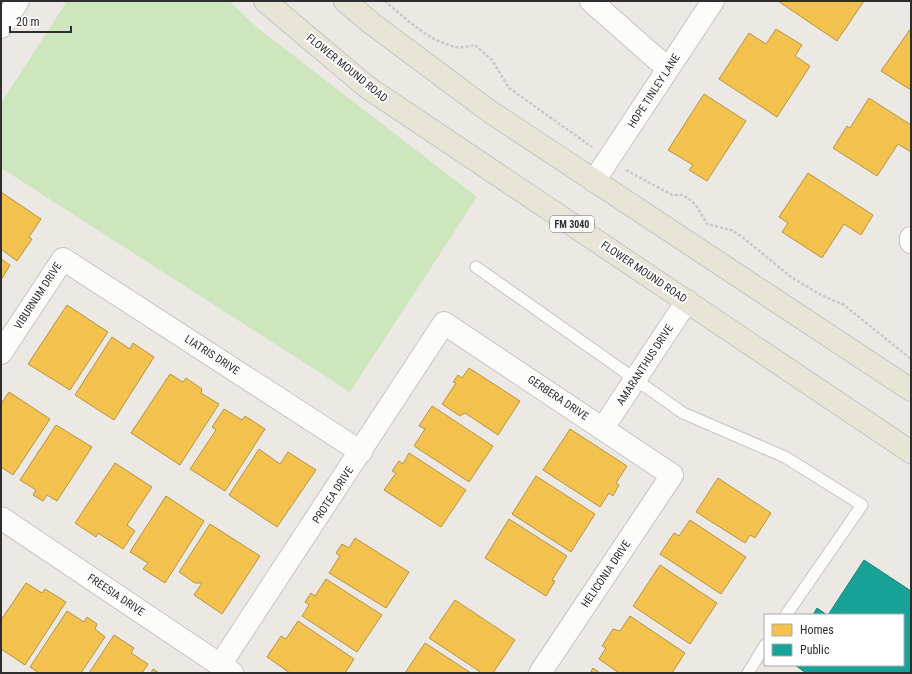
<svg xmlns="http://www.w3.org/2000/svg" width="912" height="674" viewBox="0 0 912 674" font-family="'Roboto Condensed',sans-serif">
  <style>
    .green { fill: #cee6be }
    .homes { fill: #f2c14e; stroke: #b79544 }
    .public { fill: #17a398; stroke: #1e8078 }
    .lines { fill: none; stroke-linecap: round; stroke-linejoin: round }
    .lane-casing { stroke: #c5c4c5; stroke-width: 13 }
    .street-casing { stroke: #c5c4c5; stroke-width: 24 }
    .secondary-casing { stroke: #c5c4c5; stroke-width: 24 }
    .primary-casing { stroke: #c6c5c4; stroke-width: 24 }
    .path { stroke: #c9c9c8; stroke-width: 2.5; stroke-dasharray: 3 2; stroke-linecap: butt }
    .lane { stroke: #fcfcfb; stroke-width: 11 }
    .street { stroke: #fcfcfb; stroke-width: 22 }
    .secondary { stroke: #fcfcfb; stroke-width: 22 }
    .primary { stroke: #e8e4d6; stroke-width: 22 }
    .labels { text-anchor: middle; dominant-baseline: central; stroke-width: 4; stroke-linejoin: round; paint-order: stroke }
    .shield { fill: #fff; stroke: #6d6d6d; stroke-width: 1 }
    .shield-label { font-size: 10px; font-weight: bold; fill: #2e2e2e }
    .street-label { font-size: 11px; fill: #2e2e2e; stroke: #fff }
  </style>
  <rect width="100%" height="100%" fill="#ece8e4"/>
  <!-- green -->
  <polygon class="green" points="67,1 229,1 259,29 477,197 350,392 1,168 1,103"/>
  <!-- homes -->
  <g class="homes">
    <polygon points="778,1 864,1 837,41"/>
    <polygon points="911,28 911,90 881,71"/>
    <polygon points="776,29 802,45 795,56 810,66 777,117 719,79 749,33 766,44"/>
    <polygon points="704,94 746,121 707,181 689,170 693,165 668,150"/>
    <polygon points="869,98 911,125 911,152 898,144 877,176 833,148 847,126 850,128"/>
    <polygon points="808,173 873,215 861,235 844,224 822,258 782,232 788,223 779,217"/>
    <polygon points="1,192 41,219 29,237 32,239 17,261 1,249"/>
    <polygon points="1,259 10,265 1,280"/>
    <polygon points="67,305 108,332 70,390 28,364"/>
    <polygon points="112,337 130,349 133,343 154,357 114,420 75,395"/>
    <polygon points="469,368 520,401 498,435 465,413 460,416 442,404 456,383 453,382 458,375 462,378"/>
    <polygon points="170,374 183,382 186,378 202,389 201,393 219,404 180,465 131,433"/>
    <polygon points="9,392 50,419 13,475 1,467 1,404"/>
    <polygon points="432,406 493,446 469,482 414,446 425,429 419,426"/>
    <polygon points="224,409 242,420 245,416 265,429 225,491 190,469 216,430 212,427"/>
    <polygon points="56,425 92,447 57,501 47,495 43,501 33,495 36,490 20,480"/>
    <polygon points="570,429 627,466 616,483 619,485 613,496 609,493 600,507 543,470"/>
    <polygon points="259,449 280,464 288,452 316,470 277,527 229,495"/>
    <polygon points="409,453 466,490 441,527 384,490 396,473 392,471 399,461 403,464"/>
    <polygon points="115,463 152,487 127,525 135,531 123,549 98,533 96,537 75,523"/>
    <polygon points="536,476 595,514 571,552 512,514"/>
    <polygon points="718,478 771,513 755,538 750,535 745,543 696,512"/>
    <polygon points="166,496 204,521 165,583 143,569 148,563 130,552"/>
    <polygon points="509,519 567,556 552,580 555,581 546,596 485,558"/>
    <polygon points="690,520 746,557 721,594 660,554 674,533 679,536"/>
    <polygon points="210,524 260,556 222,614 194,595 202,583 195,583 179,572"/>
    <polygon points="355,538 409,572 386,608 329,573 340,556 336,553 342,544 349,548"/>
    <polygon points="660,565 717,603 690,644 633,606"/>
    <polygon points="326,579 382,615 357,652 302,616 309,605 305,602 311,593 315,596"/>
    <polygon points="26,583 42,593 45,589 66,602 25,665 1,649 1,620"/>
    <polygon points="455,600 515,640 493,673 482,673 429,638"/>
    <polygon points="67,611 84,622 87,617 97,624 95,629 105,637 81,673 39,673 30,667"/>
    <polygon points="630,616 685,653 672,673 619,673 599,659 606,648 602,646 613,629 620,631"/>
    <polygon points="298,621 354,659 345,673 290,673 267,657 281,636 286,639"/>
    <polygon points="114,635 134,648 131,653 148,664 142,673 89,673"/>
    <polygon points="425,643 471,673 405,673"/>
    <polygon points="593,668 600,673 590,673"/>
    <polygon points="153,669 159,673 151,673"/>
  </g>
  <!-- public -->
  <g class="public">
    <polygon points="864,560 911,591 911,673 806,673 795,665 903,665 903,615 828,615"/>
    <polygon points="817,608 827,615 813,615"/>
  </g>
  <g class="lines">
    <!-- lane casing -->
    <g class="lane-casing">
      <g id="lane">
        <polyline points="476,267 683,413 785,457 862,505 786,615"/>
        <polyline points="748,673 765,645"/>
      </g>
    </g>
    <!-- street casing -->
    <g class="street-casing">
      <g id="street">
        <polyline points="591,1 668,69"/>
        <polyline points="594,181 713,1"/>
        <polyline points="911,238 911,242"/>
        <polyline points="1,353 63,259 361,452"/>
        <polyline points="603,428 687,301"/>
        <polyline points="1,518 232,673"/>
        <polyline points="220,665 444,323 672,475 540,673"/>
      </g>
    </g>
    <!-- secondary casing -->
    <g class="secondary-casing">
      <polyline id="secondary" points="1,27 18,1"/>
    </g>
    <!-- primary casing -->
    <g class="primary-casing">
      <g id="primary">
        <polyline points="265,1 367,87 911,452"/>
        <polyline points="345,1 371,23 489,111 911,390"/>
      </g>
    </g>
    <!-- path -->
    <g class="path">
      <path d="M385 1C406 19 428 41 456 47 462 48 469 46 475 45L492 60 509 88 592 147"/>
      <polyline points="626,170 672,195 682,195 688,198 696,205 707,224 731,230 741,236 791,277 821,295 844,305 911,359"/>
    </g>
    <!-- lane -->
    <use href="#lane" class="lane"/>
    <!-- street -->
    <use href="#street" class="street"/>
    <!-- secondary -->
    <use href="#secondary" class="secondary"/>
    <!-- primary -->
    <use href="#primary" class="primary"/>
  </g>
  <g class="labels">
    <!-- shield labels -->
    <rect class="shield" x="550" y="216" width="44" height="16" rx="3"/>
    <g class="shield-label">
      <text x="572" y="224">FM 3040</text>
    </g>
    <!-- street labels -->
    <g class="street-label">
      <text transform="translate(347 68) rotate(39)">FLOWER MOUND ROAD</text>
      <text transform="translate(654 91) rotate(-57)">HOPE TINLEY LANE</text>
      <text transform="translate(644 272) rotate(34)">FLOWER MOUND ROAD</text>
      <text transform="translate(38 296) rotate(-57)">VIBURNUM DRIVE</text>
      <text transform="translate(212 355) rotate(33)">LIATRIS DRIVE</text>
      <text transform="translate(645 365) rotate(-57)">AMARANTHUS DRIVE</text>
      <text transform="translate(558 398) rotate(34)">GERBERA DRIVE</text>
      <text transform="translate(333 495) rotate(-57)">PROTEA DRIVE</text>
      <text transform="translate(606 574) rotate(-56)">HELICONIA DRIVE</text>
      <text transform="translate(116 595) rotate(34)">FREESIA DRIVE</text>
    </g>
  </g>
  <!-- border -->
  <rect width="912" height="674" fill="none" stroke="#2e2e2e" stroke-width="4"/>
  <!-- legend -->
  <rect x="764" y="614" width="140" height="52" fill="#ffffff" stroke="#ababab"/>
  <rect x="772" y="624" width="20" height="12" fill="#f2c14e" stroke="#ababab"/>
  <text x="800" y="634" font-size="12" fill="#2e2e2e">Homes</text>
  <rect x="772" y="644" width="20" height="12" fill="#17a398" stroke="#ababab"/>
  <text x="800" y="654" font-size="12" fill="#2e2e2e">Public</text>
  <!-- scale -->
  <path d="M10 26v6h61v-6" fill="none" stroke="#2e2e2e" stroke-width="2"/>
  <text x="16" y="26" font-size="12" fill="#2e2e2e" stroke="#ffffff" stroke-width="3" paint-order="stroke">20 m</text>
</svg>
